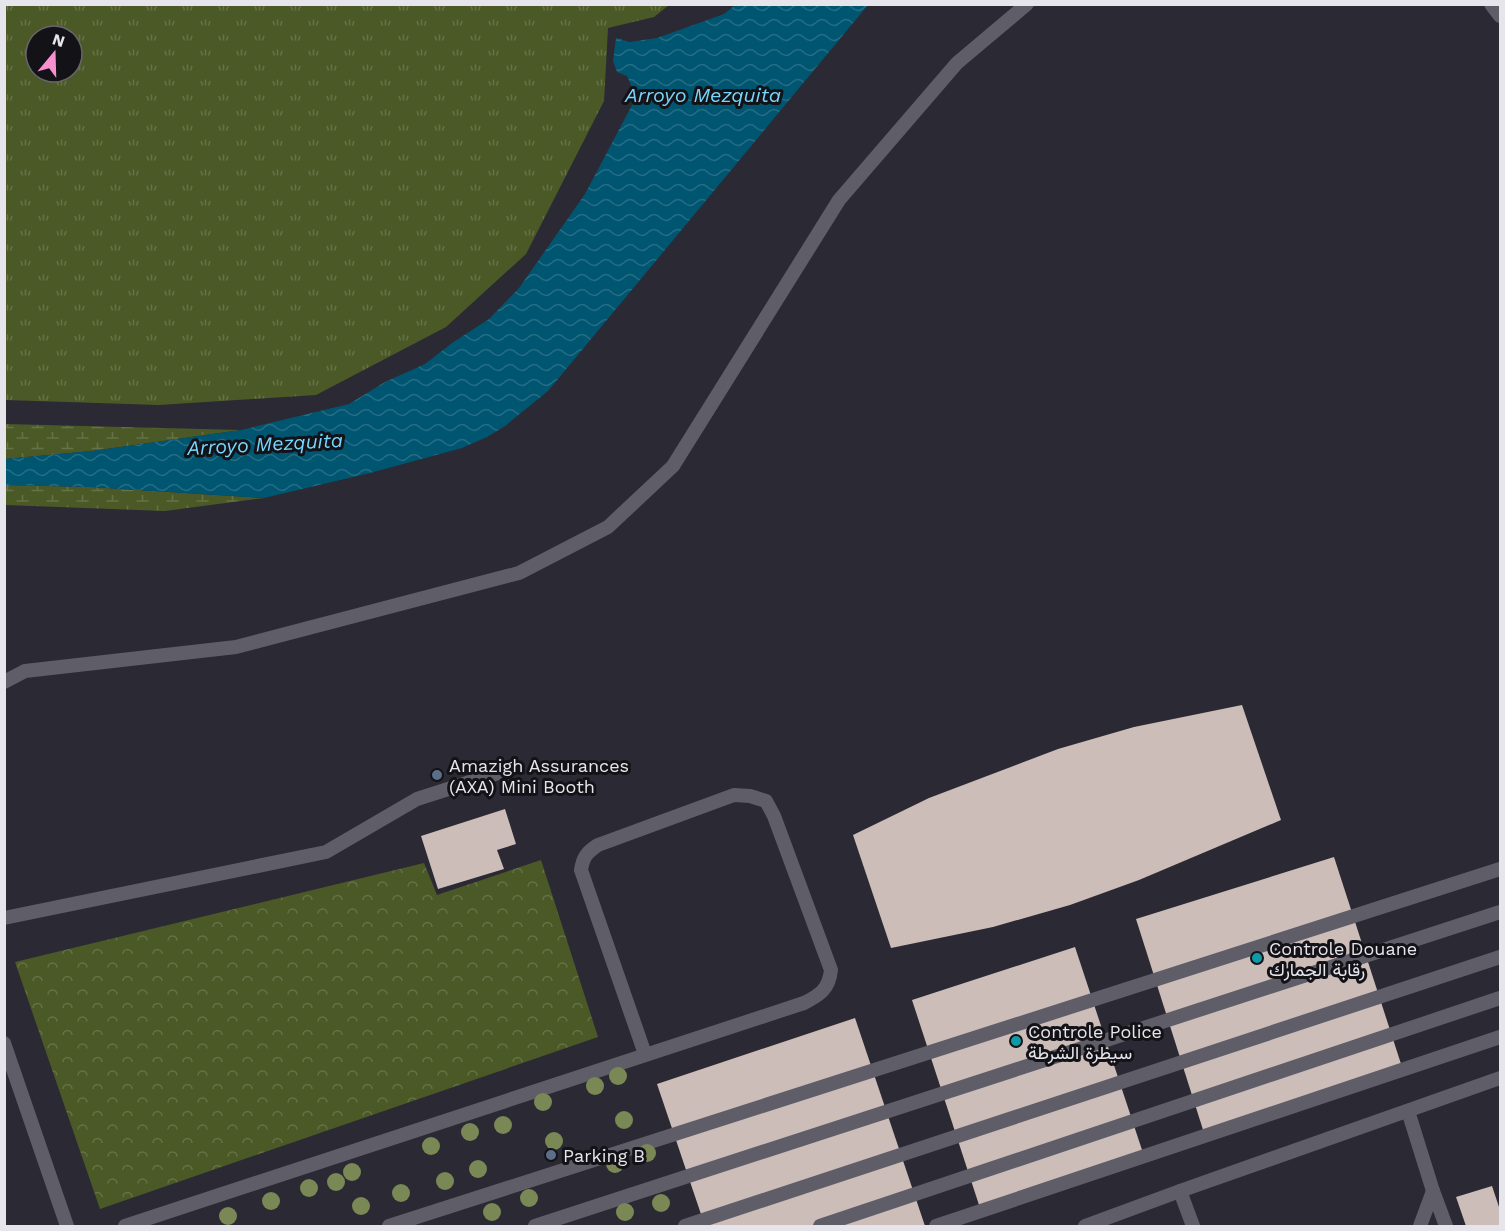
<svg xmlns="http://www.w3.org/2000/svg" width="1505" height="1231" viewBox="0 0 1505 1231" font-family="'Work Sans',Vazirmatn,sans-serif">
  <style>
    .grass { fill: url(#grass-tufts); fill-rule: evenodd }
    .wetland { fill: url(#wetland-marsh) }
    .park { fill: url(#park-crowns) }
    .water { fill: url(#water-waves) }
    .building { fill: #ccbdb9 }
    .lines { fill: none; stroke-linecap: round; stroke-linejoin: round }
    .service { stroke: #5f5d68; stroke-width: 14 }
    .tree { fill: #798855 }
    .service-dot { fill: #5c6f8a; stroke: #131217; stroke-width: 2 }
    .culture-dot { fill: #0f9aa8; stroke: #131217; stroke-width: 2 }
    .labels { text-anchor: middle; dominant-baseline: central; stroke-width: 6; stroke-linejoin: round; paint-order: stroke }
    .poi-label { font-size: 18px; fill: #e7e5ec; stroke: #131217; text-anchor: start }
    .water-label { font-size: 20px; font-style: italic; fill: #77d6fe; stroke: #131217 }
  </style>
  <defs>
    <pattern id="grass-tufts" width="24" height="20" patternUnits="userSpaceOnUse" patternTransform="scale(1.5)"><rect width="24" height="20" fill="#4b5927"/><path d="M3 7l-1-3M5 7V3M7 7l1-3M15 17l-1-3M17 17v-4M19 17l1-3" fill="none" stroke="#657146"/></pattern>
    <pattern id="wetland-marsh" width="20" height="14" patternUnits="userSpaceOnUse" patternTransform="scale(1.5)"><rect width="20" height="14" fill="#4b5927"/><path d="M1 5h8M5 5V1M11 12h8M15 12V8" fill="none" stroke="#657146"/></pattern>
    <pattern id="park-crowns" width="20" height="18" patternUnits="userSpaceOnUse" patternTransform="scale(1.5)"><rect width="20" height="18" fill="#4b5927"/><path d="M2 6a3 3 0 1 1 6 0M12 15a3 3 0 1 1 6 0" fill="none" stroke="#657146"/></pattern>
    <pattern id="water-waves" width="16" height="10" patternUnits="userSpaceOnUse" patternTransform="scale(1.5)"><rect width="16" height="10" fill="#005570"/><path d="M0 5q4-4 8 0t8 0" fill="none" stroke="#256d85"/></pattern>
  </defs>
  <rect width="100%" height="100%" fill="#2b2933"/>
  <!-- grass -->
  <path class="grass" d="M5 4H669V5L654 17 608 28 604 101 526 254 446 327 316 395 159 405 5 400ZM36 36H72V72H36Z"/>
  <!-- wetland -->
  <g class="wetland">
    <polygon points="5,424 241,430 92,451 5,459"/>
    <polygon points="5,485 90,487 264,498 165,511 5,505"/>
  </g>
  <!-- park -->
  <polygon class="park" points="541,860 598,1037 100,1209 15,962 424,863 437,895"/>
  <!-- water -->
  <polygon class="water" points="735,5 868,5 548,391 505,426 487,437 462,448 370,473 264,498 90,487 5,485 5,459 92,451 241,430 349,404 385,382 425,364 452,343 489,319 519,288 585,194 632,105 633,90 627,76 617,72 613,61 616,38 630,42 657,38 724,14"/>
  <!-- building -->
  <g class="building">
    <polygon points="1242,705 1281,820 1139,880 1070,905 993,927 891,948 853,835 929,798 1058,749 1134,727"/>
    <polygon points="505,809 516,844 497,850 504,869 438,889 421,836"/>
    <polygon points="1334,857 1403,1070 1205,1136 1136,919"/>
    <polygon points="1075,947 1144,1156 981,1211 912,1000"/>
    <polygon points="855,1018 925,1226 705,1226 657,1084"/>
    <polygon points="1492,1186 1500,1210 1500,1226 1466,1226 1456,1197"/>
  </g>
  <g class="lines">
    <!-- service -->
    <g class="service">
      <polyline points="1491,4 1500,16"/>
      <polyline points="4,682 25,671 236,647 519,573 608,527 673,466 839,200 957,63 1027,4"/>
      <polyline points="4,918 326,852 417,799 498,773"/>
      <polyline points="4,1043 67,1226"/>
      <polyline points="1408,1111 1433,1191"/>
      <polyline points="1180,1191 1193,1226"/>
      <path d="M125 1226 804 1003C820 995 829 989 831 970L774 816 766 801 750 796 734 795 598 845C587 852 583 857 581 870L645 1054"/>
      <polyline points="389,1226 1500,869"/>
      <polyline points="535,1226 1500,912"/>
      <polyline points="685,1226 1500,957"/>
      <polyline points="820,1226 1500,998"/>
      <polyline points="936,1226 1500,1037"/>
      <polyline points="1085,1226 1180,1191 1500,1078"/>
      <polyline points="1420,1226 1433,1191 1446,1226"/>
    </g>
  </g>
  <!-- trees -->
  <g class="tree">
    <circle cx="618" cy="1076" r="9"/>
    <circle cx="595" cy="1086" r="9"/>
    <circle cx="543" cy="1102" r="9"/>
    <circle cx="624" cy="1120" r="9"/>
    <circle cx="503" cy="1125" r="9"/>
    <circle cx="470" cy="1132" r="9"/>
    <circle cx="554" cy="1141" r="9"/>
    <circle cx="431" cy="1146" r="9"/>
    <circle cx="647" cy="1153" r="9"/>
    <circle cx="615" cy="1164" r="9"/>
    <circle cx="478" cy="1169" r="9"/>
    <circle cx="352" cy="1172" r="9"/>
    <circle cx="445" cy="1181" r="9"/>
    <circle cx="336" cy="1182" r="9"/>
    <circle cx="309" cy="1188" r="9"/>
    <circle cx="401" cy="1193" r="9"/>
    <circle cx="529" cy="1198" r="9"/>
    <circle cx="271" cy="1201" r="9"/>
    <circle cx="661" cy="1203" r="9"/>
    <circle cx="361" cy="1206" r="9"/>
    <circle cx="492" cy="1212" r="9"/>
    <circle cx="625" cy="1212" r="9"/>
    <circle cx="228" cy="1216" r="9"/>
  </g>
  <!-- markers -->
  <g class="service-dot">
    <circle cx="437" cy="775" r="6"/>
    <circle cx="551" cy="1155" r="6"/>
  </g>
  <g class="culture-dot">
    <circle cx="1257" cy="958" r="6"/>
    <circle cx="1016" cy="1041" r="6"/>
  </g>
  <g class="labels">
    <!-- poi labels -->
    <g class="poi-label">
      <text x="449" y="765">Amazigh Assurances<tspan x="449" dy="21">(AXA) Mini Booth</tspan></text>
      <text x="1269" y="948">Controle Douane<tspan x="1269" dy="21">رقابة الجمارك</tspan></text>
      <text x="1028" y="1031">Controle Police<tspan x="1028" dy="21">سيطرة الشرطة</tspan></text>
      <text x="563" y="1155">Parking B</text>
    </g>
    <!-- water labels -->
    <g class="water-label">
      <text x="703" y="95">Arroyo Mezquita</text>
      <text transform="translate(265 444) rotate(-3)">Arroyo Mezquita</text>
    </g>
  </g>
  <!-- border -->
  <rect width="1505" height="1231" fill="none" stroke="#e7e5ec" stroke-width="12"/>
  <!-- north arrow -->
  <g transform="translate(54 54) rotate(19)"><circle r="28" fill="#131217" stroke="#68666c" stroke-width="1.5"/>
  <path d="M0-4.5L10 22L0 15L-10 22Z" fill="#f690d0"/>
  <text y="-9" font-size="16" font-weight="bold" text-anchor="middle" fill="#e7e5ec">N</text>
  </g>
</svg>
